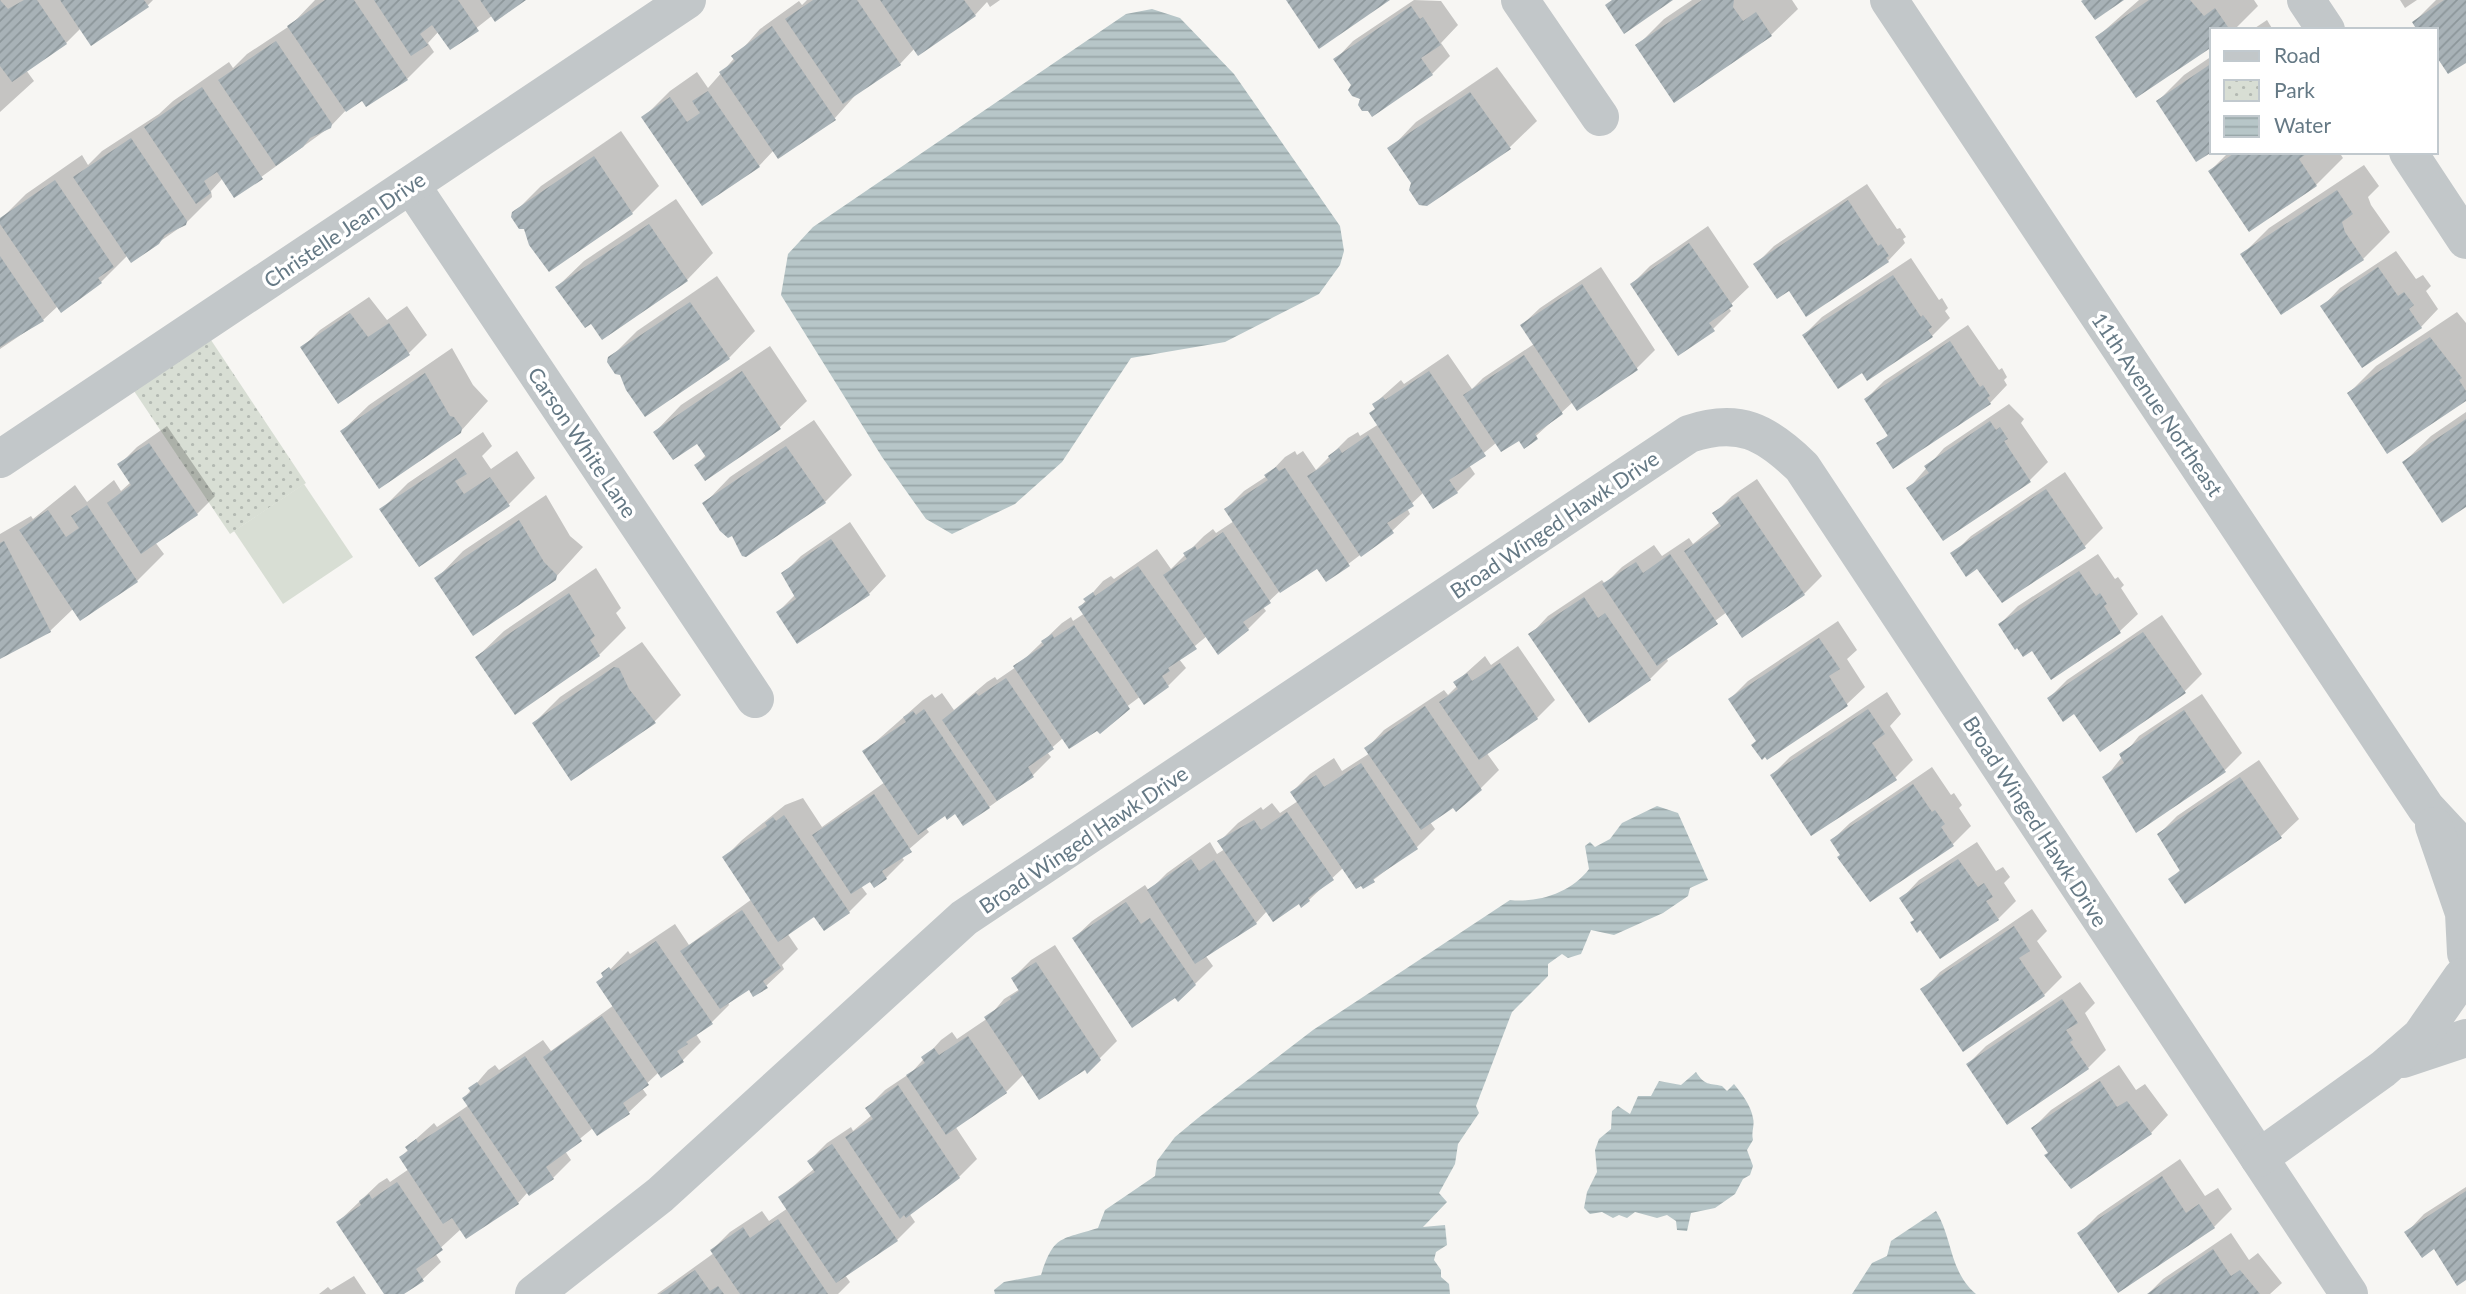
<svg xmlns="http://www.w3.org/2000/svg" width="2466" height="1294" viewBox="0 0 2466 1294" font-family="Lato,sans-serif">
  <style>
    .park { fill: url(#park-dots) }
    .garden { fill: #d8ded4 }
    .water { fill: url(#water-rules) }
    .shadow { fill: #0003 }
    .building { fill: url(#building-hatch) }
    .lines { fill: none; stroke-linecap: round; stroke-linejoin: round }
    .minor { stroke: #c2c7c9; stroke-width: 38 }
    .tertiary { stroke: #c2c7c9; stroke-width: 38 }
    .labels { text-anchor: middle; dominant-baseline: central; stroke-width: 7; stroke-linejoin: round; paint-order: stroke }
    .street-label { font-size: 21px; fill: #657985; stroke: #fff }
  </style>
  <defs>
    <pattern id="park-dots" width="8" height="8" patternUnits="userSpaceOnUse" patternTransform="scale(1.75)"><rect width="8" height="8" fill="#d8ded4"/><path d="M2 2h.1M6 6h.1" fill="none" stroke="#b3b9b2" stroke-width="1.8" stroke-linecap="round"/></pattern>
    <pattern id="water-rules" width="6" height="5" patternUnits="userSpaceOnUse" patternTransform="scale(1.75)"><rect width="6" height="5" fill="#b7c6c8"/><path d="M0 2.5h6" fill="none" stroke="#98a6a8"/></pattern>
    <pattern id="building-hatch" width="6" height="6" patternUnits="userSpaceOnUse" patternTransform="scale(1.75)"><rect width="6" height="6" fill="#a8b2b7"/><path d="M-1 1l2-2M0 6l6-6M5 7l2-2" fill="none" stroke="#8c969a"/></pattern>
  </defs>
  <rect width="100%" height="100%" fill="#f7f6f3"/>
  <!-- park -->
  <polygon class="park" points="209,337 306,483 230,534 132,388"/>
  <!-- garden -->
  <polygon class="garden" points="304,484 353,557 283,604 234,531"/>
  <!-- water -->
  <g class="water">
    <polygon points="1152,9 1180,18 1234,74 1340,226 1344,251 1340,265 1319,294 1225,342 1131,358 1062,462 1015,504 952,534 926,519 882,457 781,295 788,254 813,227 1126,14"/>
    <path d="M1657 806 1678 813 1708 880 1690 888 1688 896 1663 913 1614 935 1591 930 1581 954 1568 958 1562 954 1548 964V976L1512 1012 1476 1106 1479 1113 1458 1144 1455 1164 1439 1193 1447 1202 1423 1227 1445 1225 1447 1245 1436 1252 1434 1260 1441 1270V1277L1449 1284 1450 1294H995L994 1290 1004 1282 1041 1275C1054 1235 1060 1240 1098 1228L1105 1210 1155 1176 1157 1161 1175 1137 1198 1118 1313 1030 1510 900C1538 903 1571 893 1589 869L1585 846 1590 842 1595 847 1610 839 1622 823Z"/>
    <path d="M1696 1072C1705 1086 1709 1083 1722 1086L1727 1091 1734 1084C1741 1093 1751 1105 1753 1118 1755 1126 1751 1131 1753 1140L1747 1150 1753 1166 1750 1175 1743 1179 1735 1194 1715 1208 1691 1213 1687 1231 1677 1230 1676 1221 1667 1215 1657 1218 1635 1212 1627 1218 1619 1215 1613 1218 1602 1212 1590 1214 1584 1208 1587 1192 1597 1172 1595 1150 1599 1139 1611 1129 1612 1111 1618 1106 1630 1114 1638 1096H1651L1659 1081 1681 1085Z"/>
    <path d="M1936 1211C1953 1239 1949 1271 1976 1294H1852L1872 1263 1887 1256 1891 1241Z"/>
  </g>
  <!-- shadow -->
  <g class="shadow">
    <polygon points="0,0 153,0 148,5 81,28 66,43 26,70 34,81 0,112"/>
    <polygon points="315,0 523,0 493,15 451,48 439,31 428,43 434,52 407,79 366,105 362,99 348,108 330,127 235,196 223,178 211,191 212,197 185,224 132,261 128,255 101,282 58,306 43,320 0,349 0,220 26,194 82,155 88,165 102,151 159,114 173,101 229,62 233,68 247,54 291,25"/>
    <polygon points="807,0 1000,0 990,7 987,2 975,15 915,48 900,64 860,90 835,118 774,150 759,166 644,117 670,91 697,72 708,88 760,29 799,1 802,5"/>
    <polygon points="1414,0 1441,1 1458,25 1441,43 1450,56 1432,74 1360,95 1336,59 1353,41"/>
    <polygon points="1692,0 1792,0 1798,9 1771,35 1638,45 1664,19"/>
    <polygon points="2139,0 2254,0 2258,6 2234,30 2212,30 2212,45 2136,96 2097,37"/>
    <polygon points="2400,0 2417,0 2405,8"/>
    <polygon points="2436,0 2466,0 2466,60 2436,30 2414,22"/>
    <polygon points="2267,20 2273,30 2252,30"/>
    <polygon points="2212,56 2212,149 2197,160 2158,101 2184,75"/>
    <polygon points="1497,67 1537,121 1510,147 1426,205 1390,149 1416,122"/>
    <polygon points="621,131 659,186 632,213 549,270 514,213 541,186"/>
    <polygon points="2229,152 2339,152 2343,158 2316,185 2249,230 2210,171"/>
    <polygon points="2364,165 2379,186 2368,197 2371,205 2390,232 2363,259 2281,313 2243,254 2269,228"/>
    <polygon points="1867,184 1897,229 1900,228 1906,237 1903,239 1905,243 1888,261 1789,288 1756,264 1774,246"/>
    <polygon points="676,199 713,253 687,280 591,322 557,287 584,261"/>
    <polygon points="1708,226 1749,287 1728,307 1731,311 1713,329 1632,284 1650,266"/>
    <polygon points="2396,251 2416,279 2423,275 2431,286 2426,291 2438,309 2421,327 2323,306 2340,288"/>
    <polygon points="1911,258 1939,300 1942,298 1948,308 1945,311 1950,318 1932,336 1862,371 1804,335 1822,317"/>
    <polygon points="1601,267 1655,350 1637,368 1577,408 1573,402 1525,446 1519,438 1496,443 1469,465 1475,474 1457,492 1424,492 1407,508 1410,514 1392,531 1327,580 1317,566 1282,589 1263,607 1266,611 1248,629 1207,636 1179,659 1186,668 1168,686 1141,696 1098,728 1063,738 1047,752 1051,757 1033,775 989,807 945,814 925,827 929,832 901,856 904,860 886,878 871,879 861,886 867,894 849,912 815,914 787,933 798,949 782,965 784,969 766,986 749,988 728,1002 729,1005 711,1023 696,1034 701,1042 683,1060 661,1075 659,1072 642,1088 647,1095 629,1112 593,1128 565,1151 571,1160 553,1178 528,1192 518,1203 461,1229 435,1253 441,1262 423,1279 401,1294 386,1294 338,1222 379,1183 387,1178 390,1182 409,1169 401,1157 409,1149 407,1147 434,1123 437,1127 469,1105 464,1098 488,1070 495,1065 499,1070 543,1040 551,1051 614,1005 598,982 628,951 630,954 675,924 689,945 752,899 724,858 742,840 785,805 803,798 822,827 885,782 864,752 923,700 932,694 935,698 942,693 954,710 987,682 995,677 997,680 1016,667 1062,623 1071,617 1073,621 1085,613 1080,607 1103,581 1111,576 1114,579 1157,549 1171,569 1204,536 1213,529 1216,533 1234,521 1226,509 1244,491 1267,476 1285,457 1295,451 1297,455 1303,451 1316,470 1348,438 1358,432 1360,436 1379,424 1374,404 1401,380 1404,384 1448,354 1472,389 1483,378 1534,344 1522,325 1540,308"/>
    <polygon points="717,276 755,331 729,358 621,373 610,358 637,331"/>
    <polygon points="369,297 387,320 407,306 427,335 409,353 338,401 302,348 320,330"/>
    <polygon points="2457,312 2466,323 2466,399 2349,393 2376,366"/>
    <polygon points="1968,325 1999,370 2002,368 2007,377 2004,380 2007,385 1990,403 1879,444 1889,434 1866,399 1884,381"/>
    <polygon points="770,346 807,401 780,427 706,478 696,465 706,455 697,442 655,432 681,405"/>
    <polygon points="452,348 473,385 488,401 460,432 342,431 369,405"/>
    <polygon points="2009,404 2024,419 2021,423 2048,462 2030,480 1943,539 1909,488 1944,448"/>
    <polygon points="2466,412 2466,504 2404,462 2431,436"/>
    <polygon points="814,420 852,475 825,502 743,555 733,533 704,504 730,477"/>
    <polygon points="167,426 215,496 197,514 155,542 164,554 137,581 81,619 74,608 50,631 0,657 0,534 31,516 33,519 75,485 87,502 114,480 121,491 131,482 119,465 137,447"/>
    <polygon points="483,432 492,446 482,456 491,469 517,451 535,478 509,504 381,510 408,483"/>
    <polygon points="2065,472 2103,528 2085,546 1978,567 1953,554 1971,536"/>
    <polygon points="1757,479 1822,576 1804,594 1727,612 1666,657 1668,661 1650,679 1531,634 1548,616 1602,580 1605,584 1622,567 1654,545 1662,556 1689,538 1693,544 1720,522 1715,513 1732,496"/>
    <polygon points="546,495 570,536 583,547 555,578 437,578 463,551"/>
    <polygon points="850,522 886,576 869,594 778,612 795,595 783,574 801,556"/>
    <polygon points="2098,554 2115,579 2118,577 2124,585 2121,588 2138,614 2120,631 2032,649 2000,624 2018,606"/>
    <polygon points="596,568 621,608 616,613 626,628 599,655 515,712 477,657 504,631"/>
    <polygon points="2162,615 2202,674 2184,692 2075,712 2049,698 2067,680"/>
    <polygon points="1838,621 1857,650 1847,659 1865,687 1847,704 1768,758 1730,699 1748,681"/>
    <polygon points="642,642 681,695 655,721 571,779 534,723 560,697"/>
    <polygon points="1518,646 1555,700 1537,718 1486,752 1499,770 1464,805 1454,806 1430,822 1435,829 1417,847 1364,887 1343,868 1309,900 1267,911 1256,923 1205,955 1213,966 1195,984 1074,938 1092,921 1145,885 1149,891 1167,873 1210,842 1217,854 1225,849 1220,841 1238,823 1261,807 1263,810 1272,803 1280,813 1298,801 1292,792 1310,774 1334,758 1342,771 1370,753 1367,748 1384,730 1444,690 1448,695 1458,685 1456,682 1485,656 1491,665"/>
    <polygon points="1887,692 1901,714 1890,726 1913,760 1895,778 1772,775 1790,757"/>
    <polygon points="2202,694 2242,753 2224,771 2105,778 2139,736"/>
    <polygon points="2259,760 2299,819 2281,836 2185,902 2170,880 2181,869 2159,834 2177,816"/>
    <polygon points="1932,767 1951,795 1954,793 1962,805 1959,808 1971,826 1953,844 1871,900 1832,840 1850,823"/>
    <polygon points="1977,842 1996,871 2003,867 2010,877 2004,883 2016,901 1998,919 1921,928 1902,898 1919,880"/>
    <polygon points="2032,909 2047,931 2037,941 2062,977 2044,995 1923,990 1940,972"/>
    <polygon points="1055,945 1117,1041 1087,1071 1085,1068 1024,1074 1006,1092 955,1126 977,1159 959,1177 909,1213 915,1222 897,1240 845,1275 850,1282 838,1294 657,1294 714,1253 712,1250 730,1232 762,1211 769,1221 788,1208 780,1197 814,1169 809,1161 827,1143 851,1127 853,1131 872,1115 867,1108 885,1090 912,1072 941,1040 952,1032 957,1039 988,1018 1004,999 1020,989 1013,978 1031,960"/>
    <polygon points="2080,982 2095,1003 2085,1013 2106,1050 2088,1068 1968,1064 1986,1046"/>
    <polygon points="2119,1065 2136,1090 2145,1084 2168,1115 2151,1133 2049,1153 2033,1128 2051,1110"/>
    <polygon points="2180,1159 2205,1196 2218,1188 2232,1209 2214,1227 2080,1233 2098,1215"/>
    <polygon points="2466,1187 2466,1278 2434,1247 2407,1232 2424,1214"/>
    <polygon points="2231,1233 2249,1260 2258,1253 2282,1283 2270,1294 2148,1294 2163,1279"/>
    <polygon points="354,1276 366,1294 319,1294 328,1287 331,1290"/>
  </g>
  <!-- building -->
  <g class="building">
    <polygon points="0,0 8,9 24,0 37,0 67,44 12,82 0,66"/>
    <polygon points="60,0 144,0 149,7 91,46"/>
    <polygon points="325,0 354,0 408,80 366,107 362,101 346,112 287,26"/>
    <polygon points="374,0 458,0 479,31 450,50 432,25 420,34 428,45 411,56"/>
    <polygon points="480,0 526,0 495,22"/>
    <polygon points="813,0 857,0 901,65 843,104 785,19"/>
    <polygon points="880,0 964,0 976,16 918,56"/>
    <polygon points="1286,0 1390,0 1319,49"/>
    <polygon points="1612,0 1673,0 1624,34 1605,5"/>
    <polygon points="1702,0 1734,0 1733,7 1743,21 1756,12 1772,36 1674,103 1635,45"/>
    <polygon points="2083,0 2124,0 2095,20 2081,1"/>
    <polygon points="2149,0 2190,0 2204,16 2215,8 2230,30 2212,30 2212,47 2136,98 2095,37"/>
    <polygon points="2444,0 2466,0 2466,63 2448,74 2436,56 2436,30 2417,30 2412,22"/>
    <polygon points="1411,6 1420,19 1423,17 1441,45 1421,58 1433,75 1372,117 1368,111 1362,111 1358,105 1360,99 1352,96 1348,90 1351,85 1333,59"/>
    <polygon points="772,26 836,120 778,159 719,72 735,61 731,56"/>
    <polygon points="276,41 332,124 331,128 310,138 303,147 276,166 218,80"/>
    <polygon points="2212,63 2212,152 2196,162 2156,101"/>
    <polygon points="202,87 263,179 234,198 217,172 204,181 211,193 196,204 144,127"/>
    <polygon points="708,91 760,167 702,206 641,117 670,97 687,122 700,113 692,101"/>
    <polygon points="1470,92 1511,149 1427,206 1419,205 1409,190 1411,183 1387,148"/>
    <polygon points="131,138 187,221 186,225 165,235 159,244 131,263 73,177"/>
    <polygon points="2236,152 2309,152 2299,159 2317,186 2249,232 2208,171"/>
    <polygon points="594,156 633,214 549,272 529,245 524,229 519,229 511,217 512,212"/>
    <polygon points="55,180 114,267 98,278 102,283 61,313 0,224 0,218"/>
    <polygon points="2337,190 2353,214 2342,222 2345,232 2364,260 2281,315 2240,254"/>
    <polygon points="1848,200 1878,246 1881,244 1889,256 1886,258 1889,262 1806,317 1789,291 1777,299 1753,264"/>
    <polygon points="649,224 688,281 602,340 591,324 585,328 555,287"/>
    <polygon points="1689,243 1733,306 1709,323 1715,331 1678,356 1630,284"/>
    <polygon points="0,256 44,321 0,347"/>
    <polygon points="2378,267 2398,296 2404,292 2414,305 2409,309 2422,328 2362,368 2320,306"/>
    <polygon points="1893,275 1921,317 1923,315 1932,327 1928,330 1933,337 1867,381 1862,373 1838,389 1802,335"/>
    <polygon points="1582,284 1638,370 1577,411 1520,325"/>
    <polygon points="690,302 730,359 645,417 626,390 620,375 615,374 607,362 608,357"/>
    <polygon points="350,313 368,337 389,323 410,355 338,404 300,347"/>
    <polygon points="2430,337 2462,378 2459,380 2466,391 2466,401 2387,454 2347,393"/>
    <polygon points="1950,341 1980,387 1983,385 1990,396 1987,398 1991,404 1893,469 1876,443 1888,436 1864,399"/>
    <polygon points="1524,355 1563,414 1535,434 1538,439 1524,449 1519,441 1501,452 1463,395"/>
    <polygon points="742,371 781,429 705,481 694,465 706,457 697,444 673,460 653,432"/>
    <polygon points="1429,371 1486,456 1449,480 1458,493 1433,509 1369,413 1375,409 1372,404 1383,397 1385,400"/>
    <polygon points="425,373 450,416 454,417 462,428 461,433 379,489 340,431"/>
    <polygon points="2466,419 2466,507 2442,523 2402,462"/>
    <polygon points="1990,421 1996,430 2000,427 2008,439 2004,441 2031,482 1943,541 1906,488 1929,473 1924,466"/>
    <polygon points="1368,435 1414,506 1387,523 1394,533 1361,557 1307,476 1331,461 1328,456 1339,448 1342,453"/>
    <polygon points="149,443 198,515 141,554 107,503 131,485 117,464"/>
    <polygon points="786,446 826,503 746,557 742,556 732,536 728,538 720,531 702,503"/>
    <polygon points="456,458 467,474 455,481 464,494 490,477 510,506 419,567 379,509"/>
    <polygon points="1276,467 1279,471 1285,468 1350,566 1326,582 1317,569 1280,593 1224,509 1268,480 1264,475"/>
    <polygon points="2046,489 2086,548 2002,603 1977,569 1966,577 1950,553"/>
    <polygon points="1738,496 1805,595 1742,638 1684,551 1721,526 1712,513"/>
    <polygon points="87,505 138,582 80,621 19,530 48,510 66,537 79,528 71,516"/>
    <polygon points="519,520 544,562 557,575 556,580 473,636 434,578"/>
    <polygon points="1223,532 1271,603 1243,622 1249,630 1218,655 1163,575 1187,559 1183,553 1195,546 1197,550"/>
    <polygon points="831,539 870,595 797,644 776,612 796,599 781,573"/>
    <polygon points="4,541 51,632 0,659 0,543"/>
    <polygon points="1670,554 1718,624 1657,666 1602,584 1636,562 1643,573"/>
    <polygon points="1138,566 1197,649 1168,668 1170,671 1162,676 1169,687 1144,705 1078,607 1086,602 1083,599 1093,592 1095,596"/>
    <polygon points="2079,571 2096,596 2100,593 2107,604 2104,606 2121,633 2051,680 2032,651 2023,657 2017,648 2015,650 1998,624"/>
    <polygon points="569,593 595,636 590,640 600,656 515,715 475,657"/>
    <polygon points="1584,597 1598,618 1605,613 1651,680 1589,723 1528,634"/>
    <polygon points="1074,625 1130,709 1100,734 1097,731 1069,749 1013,666 1044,645 1041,641 1052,634 1054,638"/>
    <polygon points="2143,632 2186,693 2100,752 2074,714 2063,722 2047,698"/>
    <polygon points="1819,638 1840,669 1829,676 1848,706 1767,760 1765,757 1762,760 1751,745 1756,741 1728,699"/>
    <polygon points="1500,663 1538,719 1479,760 1439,702 1458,689 1453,682 1467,673 1472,681"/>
    <polygon points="614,667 619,668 629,689 656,723 571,781 532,723"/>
    <polygon points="1006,678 1054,749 1028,767 1034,777 997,801 942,720 976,693 979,696"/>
    <polygon points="1425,706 1482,790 1456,812 1453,808 1421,830 1364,748"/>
    <polygon points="924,709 990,808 963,826 955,814 947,820 945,816 918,835 862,751 906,722 903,717 913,711 916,715"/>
    <polygon points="1868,709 1885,734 1872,743 1897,780 1811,836 1770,775"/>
    <polygon points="2184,710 2226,772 2136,833 2102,777 2124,763 2119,754"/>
    <polygon points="1361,763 1418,849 1373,879 1375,882 1363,889 1361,886 1356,889 1290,792 1316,775 1324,787"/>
    <polygon points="2240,777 2282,838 2185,904 2168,879 2180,871 2157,834"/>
    <polygon points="1913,784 1932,812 1935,810 1945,824 1941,827 1954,846 1870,902 1837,857 1840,855 1830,840"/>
    <polygon points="874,794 912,852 882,871 887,879 874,888 870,882 851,894 812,835"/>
    <polygon points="1287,812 1334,880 1308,898 1310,901 1301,908 1299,904 1273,922 1217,841 1254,820 1261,830"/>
    <polygon points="784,815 850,913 824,931 814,917 778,942 722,857 767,826 765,823 773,817 776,821"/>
    <polygon points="1191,859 1199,871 1214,860 1257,924 1195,964 1147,890"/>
    <polygon points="1958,859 1978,887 1984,883 1993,897 1986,901 1999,920 1940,959 1920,930 1917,933 1910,922 1914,920 1899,898"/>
    <polygon points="1126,902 1141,924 1150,918 1196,985 1178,1002 1175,998 1132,1028 1072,938"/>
    <polygon points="742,910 781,968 763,981 768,988 753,997 749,990 720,1009 680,951"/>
    <polygon points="2014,926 2030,951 2019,958 2045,996 1963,1052 1920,989"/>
    <polygon points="656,941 713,1024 686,1042 688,1044 677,1051 684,1062 661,1078 596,982 603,977 601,973 609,967 612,971"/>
    <polygon points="1036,962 1101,1060 1087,1074 1085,1070 1039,1100 984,1017 1011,999 1010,997 1019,991 1011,978"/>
    <polygon points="2062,999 2078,1023 2066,1030 2073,1040 2070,1042 2089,1069 2007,1125 1966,1064"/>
    <polygon points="602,1016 649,1085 623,1103 630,1114 597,1136 543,1057"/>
    <polygon points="968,1036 1007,1093 946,1135 906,1075 925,1063 921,1057 934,1048 939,1055"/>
    <polygon points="525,1056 582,1141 546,1167 554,1179 529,1196 462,1098 471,1092 468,1088 477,1082 480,1086"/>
    <polygon points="2100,1081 2117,1107 2127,1101 2152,1134 2071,1189 2044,1155 2048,1153 2031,1128"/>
    <polygon points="898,1085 960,1178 906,1218 904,1215 900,1219 845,1137 873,1119 865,1108"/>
    <polygon points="460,1116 519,1204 466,1239 452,1218 443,1224 399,1157 408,1151 405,1147 416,1139 418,1143"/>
    <polygon points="832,1144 898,1241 836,1283 778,1197 815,1172 807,1161"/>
    <polygon points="2162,1176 2186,1213 2199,1204 2215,1228 2118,1293 2077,1233"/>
    <polygon points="397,1182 443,1250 416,1269 424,1281 404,1294 384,1294 336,1222 361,1205 359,1201 369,1194 372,1199"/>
    <polygon points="2466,1191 2466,1280 2457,1286 2434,1249 2422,1258 2404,1232"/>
    <polygon points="778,1219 828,1294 740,1294 710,1250 743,1227 750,1238"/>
    <polygon points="2213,1249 2231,1276 2240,1270 2260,1294 2147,1294"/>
    <polygon points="695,1270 710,1291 718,1286 724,1294 660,1294"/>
  </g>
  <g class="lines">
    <!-- minor -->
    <g class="minor">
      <polyline points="1520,0 1600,117"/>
      <polyline points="2306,0 2326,30"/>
      <polyline points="2408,152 2466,240"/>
      <polyline points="411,185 755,699"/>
      <polyline points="0,459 687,0"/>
      <path d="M534 1294 660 1195 964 918 1689 434C1739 417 1766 432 1802 467L2349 1294"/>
    </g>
    <!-- tertiary -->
    <g class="tertiary">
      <polyline points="1889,0 2426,808 2466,851"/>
      <polyline points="2434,826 2464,913 2466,953"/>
      <polyline points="2403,1059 2466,1038"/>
      <polyline points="2259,1158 2383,1069 2421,1036 2462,977"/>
    </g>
  </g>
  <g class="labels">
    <!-- street labels -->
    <g class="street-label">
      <text transform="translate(344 229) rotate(-34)">Christelle Jean Drive</text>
      <text transform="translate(2158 404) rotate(56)">11th Avenue Northeast</text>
      <text transform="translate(583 442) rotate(56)">Carson White Lane</text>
      <text transform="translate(1554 524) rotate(-34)">Broad Winged Hawk Drive</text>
      <text transform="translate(2036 821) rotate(57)">Broad Winged Hawk Drive</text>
      <text transform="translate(1083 839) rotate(-34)">Broad Winged Hawk Drive</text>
    </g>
  </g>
  <!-- legend -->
  <rect x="2210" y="28" width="228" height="126" fill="#ffffff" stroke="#c1c9ce" stroke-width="2"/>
  <rect x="2224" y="51" width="35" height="10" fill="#c2c7c9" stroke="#c1c9ce" stroke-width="2"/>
  <text x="2274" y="63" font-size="21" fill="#657985">Road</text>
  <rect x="2224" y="80" width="35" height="21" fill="url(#park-dots)" stroke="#c1c9ce" stroke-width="2"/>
  <text x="2274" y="98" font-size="21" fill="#657985">Park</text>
  <rect x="2224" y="116" width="35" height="21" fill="url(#water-rules)" stroke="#c1c9ce" stroke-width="2"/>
  <text x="2274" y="133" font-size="21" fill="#657985">Water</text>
</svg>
